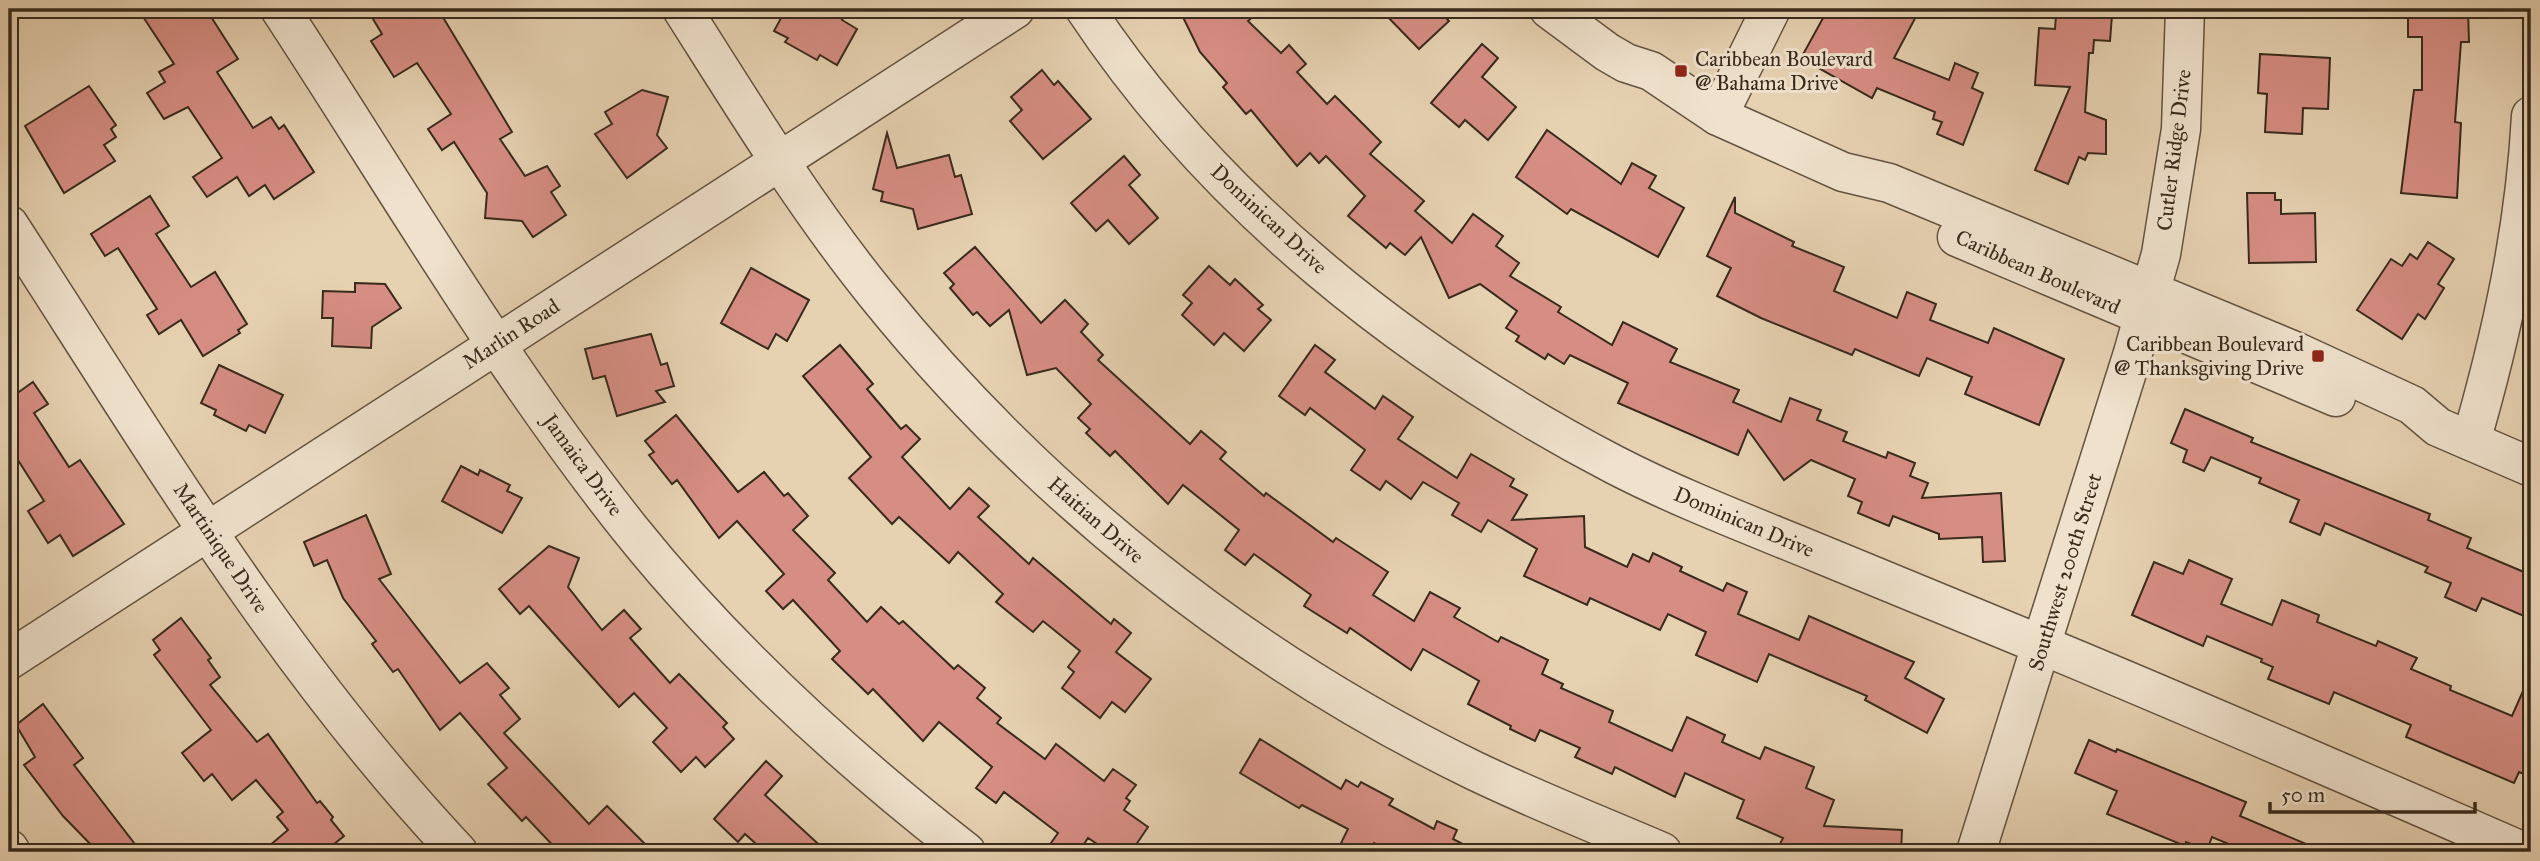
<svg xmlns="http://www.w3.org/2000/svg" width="2540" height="861" viewBox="0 0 2540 861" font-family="'IM FELL Great Primer',serif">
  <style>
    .building { fill: #d68d83; stroke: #382b1c; stroke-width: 2 }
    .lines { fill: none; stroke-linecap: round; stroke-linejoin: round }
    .minor-casing { stroke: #645441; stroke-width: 41 }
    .minor { stroke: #efe1cc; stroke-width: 38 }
    .poi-dot { fill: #8f2418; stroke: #efe1cc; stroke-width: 2.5 }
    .labels { text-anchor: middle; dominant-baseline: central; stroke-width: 6; stroke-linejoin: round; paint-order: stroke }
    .poi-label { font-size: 21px; fill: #382b1c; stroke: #efe1cc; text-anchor: start }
    .street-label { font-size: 21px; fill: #382b1c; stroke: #efe1cc }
  </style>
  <rect width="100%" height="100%" fill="#e6d1b1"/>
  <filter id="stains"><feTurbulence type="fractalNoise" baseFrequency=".00286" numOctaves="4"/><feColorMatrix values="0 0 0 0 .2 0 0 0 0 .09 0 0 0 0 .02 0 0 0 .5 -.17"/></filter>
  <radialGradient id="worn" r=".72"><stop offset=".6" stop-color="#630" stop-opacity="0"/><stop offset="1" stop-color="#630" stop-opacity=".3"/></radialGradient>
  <!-- building -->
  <g class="building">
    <polygon points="138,9 206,9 238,59 217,72 253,128 271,117 279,129 284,125 314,172 274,199 265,185 249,196 237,177 207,197 193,177 222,158 188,107 164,119 147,93 165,82 159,72 174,64"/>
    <polygon points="367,9 438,9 512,132 500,139 525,176 547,166 560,186 551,192 566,215 533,237 522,221 485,218 487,193 454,142 442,150 428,129 451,114 417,63 394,77 371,41 382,34"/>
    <polygon points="786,9 848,9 842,20 857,29 837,65 820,55 817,60 785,42 788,38 774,31"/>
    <polygon points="1179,9 1262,9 1248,21 1281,53 1289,45 1306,64 1297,72 1327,104 1335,96 1381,142 1370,154 1424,201 1415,211 1452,243 1473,214 1503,236 1496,246 1519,263 1510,276 1561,307 1558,312 1612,345 1623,322 1677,349 1670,362 1739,390 1733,402 1781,422 1790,398 1821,410 1817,420 1847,432 1843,441 1886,458 1888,452 1915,463 1910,476 1928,483 1922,498 2001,493 2005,561 1983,562 1982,537 1939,539 1939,534 1893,516 1889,526 1858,513 1862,502 1848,496 1855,479 1811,460 1784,480 1748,430 1738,455 1618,403 1628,383 1570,355 1564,364 1548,354 1545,359 1516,341 1519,336 1506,328 1517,311 1480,284 1449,298 1421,237 1405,255 1390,243 1386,248 1348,216 1365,196 1326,156 1319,163 1310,153 1297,166 1251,110 1246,114 1223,87 1227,83 1200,52"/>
    <polygon points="1380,9 1437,9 1449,21 1419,49"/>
    <polygon points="1828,9 1920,9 1894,58 1949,80 1955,63 1978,73 1972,88 1983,93 1963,145 1937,134 1942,122 1933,119 1935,112 1877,88 1872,98 1801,58"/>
    <polygon points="2408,9 2468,9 2469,42 2461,42 2455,122 2461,123 2457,198 2401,193 2414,90 2422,90 2422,37 2408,37"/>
    <polygon points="2090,14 2112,15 2110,41 2094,40 2093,53 2089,53 2085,112 2106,120 2106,154 2088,153 2085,160 2079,157 2068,184 2035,170 2070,87 2035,85 2039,28 2055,29 2056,15 2090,17"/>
    <polygon points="1482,44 1498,58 1482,77 1516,107 1488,140 1465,120 1459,127 1431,103"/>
    <polygon points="2260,54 2330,58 2328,109 2303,108 2302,134 2265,132 2267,94 2258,93"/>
    <polygon points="1042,70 1054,85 1058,81 1091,119 1043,159 1010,121 1022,110 1011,97"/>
    <polygon points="89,86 116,125 111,129 116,137 104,145 115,161 64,193 25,126"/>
    <polygon points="642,90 668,97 657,135 667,148 627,178 595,134 612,124 605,112"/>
    <polygon points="1547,130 1621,184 1632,163 1656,176 1649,188 1684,208 1658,257 1571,209 1567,214 1516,177"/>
    <polygon points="887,133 897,168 949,155 955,177 961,175 972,214 918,229 913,209 881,201 883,192 873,189"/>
    <polygon points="1124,156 1140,175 1129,185 1158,218 1129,244 1108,220 1096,231 1071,203"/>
    <polygon points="2247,193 2275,193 2275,200 2281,200 2281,214 2315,213 2316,262 2249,263"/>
    <polygon points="150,196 169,226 156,234 191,287 215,272 247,324 238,330 240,333 203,356 181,320 159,334 147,315 157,309 118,248 105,256 91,234"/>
    <polygon points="1735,197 1735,213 1794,242 1792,246 1844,267 1834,291 1897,318 1907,292 1936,304 1930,320 1988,343 1994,328 2064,359 2039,425 1965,394 1972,377 1927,358 1919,376 1855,349 1852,355 1761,318 1717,296 1731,268 1707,256"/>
    <polygon points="2428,242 2454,259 2438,284 2444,288 2425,319 2418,314 2402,339 2357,310 2391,259 2402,266 2410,254 2417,259"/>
    <polygon points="975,247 1041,323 1065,300 1088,324 1081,332 1103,355 1098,360 1190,444 1201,431 1226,452 1220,459 1264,496 1266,493 1333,542 1336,538 1388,572 1373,595 1414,621 1430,592 1460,608 1454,617 1498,642 1501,637 1548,660 1542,674 1563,684 1561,688 1613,711 1609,722 1672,751 1687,717 1725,735 1722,742 1760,759 1765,747 1814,767 1806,788 1834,800 1824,826 1902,830 1901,852 1799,852 1780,844 1783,838 1737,818 1744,800 1685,773 1675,797 1615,767 1612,774 1575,757 1580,748 1540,730 1535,741 1510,729 1511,726 1468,704 1479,681 1423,649 1411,670 1350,628 1347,633 1304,606 1311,595 1254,554 1245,565 1225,550 1239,530 1183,485 1168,504 1115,451 1110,456 1086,433 1090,429 1078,418 1091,404 1056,368 1027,375 1009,310 990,326 977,312 973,315 950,288 954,284 944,273"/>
    <polygon points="1209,266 1230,285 1235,279 1263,305 1258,309 1271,320 1244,351 1224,333 1214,345 1182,315 1192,303 1183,295"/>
    <polygon points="751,268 809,300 787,341 776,334 768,349 721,323"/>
    <polygon points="355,283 385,284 401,308 372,327 371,348 332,346 333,318 322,318 323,291 355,292"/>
    <polygon points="651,334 661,365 667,363 674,386 656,391 665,402 617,416 605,376 593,379 585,349"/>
    <polygon points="840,345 873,384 867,389 901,429 906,425 920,439 902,457 950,509 969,488 989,506 978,517 1029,564 1033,558 1111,624 1114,619 1131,633 1116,652 1151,679 1125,712 1112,702 1100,718 1062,688 1074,672 1068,667 1080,651 1043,621 1033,632 996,602 1003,594 958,552 949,563 899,517 892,524 849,478 871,457 803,376"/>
    <polygon points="1315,345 1335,360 1325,372 1375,409 1383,396 1413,417 1398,439 1457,478 1471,454 1514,479 1510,486 1527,495 1512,520 1584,516 1585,547 1627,567 1633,554 1649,562 1653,553 1682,567 1680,571 1723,591 1727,583 1747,592 1738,614 1799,640 1809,616 1914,662 1905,678 1944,699 1927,733 1865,700 1867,696 1769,654 1757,682 1696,655 1706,632 1668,614 1660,630 1590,598 1587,605 1524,576 1537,549 1488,520 1481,532 1452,515 1459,503 1423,482 1411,499 1386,481 1380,490 1351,470 1365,450 1310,408 1305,415 1279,396"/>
    <polygon points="219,365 283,395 265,433 249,425 246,431 214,415 216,410 201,403"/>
    <polygon points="33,382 48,404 34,413 69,467 80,460 124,524 73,556 60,535 48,543 28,511 44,501 9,446 9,399"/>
    <polygon points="2185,409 2253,438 2251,442 2430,514 2428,520 2471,538 2467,548 2531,575 2531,619 2482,598 2476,611 2445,597 2451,583 2425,572 2428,567 2325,523 2320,535 2290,522 2299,500 2259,483 2261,478 2211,457 2204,471 2183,462 2187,450 2171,443"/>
    <polygon points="676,415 738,492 764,472 784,496 788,493 808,516 793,530 835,573 828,580 867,622 881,607 899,624 903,621 954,669 958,665 985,688 977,698 1001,718 997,723 1045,759 1056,744 1104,781 1113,769 1136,785 1126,798 1130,801 1124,810 1148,827 1131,852 1109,852 1088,838 1079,852 1064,852 1051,843 1058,833 1004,792 996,803 976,788 992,767 939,722 923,741 873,689 868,694 832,659 840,651 793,600 783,609 766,591 784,574 737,521 719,538 677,480 672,484 649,455 654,452 645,441"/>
    <polygon points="461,466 478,475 480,470 510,485 507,491 522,498 502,533 442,501"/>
    <polygon points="366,515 391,574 379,579 460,683 487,663 509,688 500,695 520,719 504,733 589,824 607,806 653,852 559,852 526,817 522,821 488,784 507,768 460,713 440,730 398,669 393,672 372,644 376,641 343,598 327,560 314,566 304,542"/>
    <polygon points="549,546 579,558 568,587 602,630 624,610 641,629 630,638 670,683 679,674 727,723 723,727 734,739 705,767 696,757 681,772 653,742 667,728 634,693 619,707 529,606 520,614 499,589"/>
    <polygon points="2189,560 2232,579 2221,604 2272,625 2282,600 2319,615 2317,622 2376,646 2378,641 2417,658 2411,669 2451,686 2450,690 2512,716 2531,673 2531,777 2519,772 2514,783 2406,737 2411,725 2334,692 2329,704 2268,679 2273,667 2261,662 2262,659 2207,636 2203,646 2132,615 2154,562 2183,574"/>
    <polygon points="181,618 211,658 208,660 220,677 210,685 257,742 268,734 317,803 320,801 333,817 331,820 344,836 324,852 262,852 288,830 277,817 283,812 256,780 232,800 212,774 204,781 182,753 211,730 154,655 160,650 153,640"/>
    <polygon points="43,704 83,758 74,765 141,852 98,852 63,816 24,765 35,757 16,725"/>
    <polygon points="1260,739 1341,789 1346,780 1358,787 1361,782 1393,799 1389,805 1434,829 1437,821 1457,830 1453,839 1478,852 1393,852 1374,843 1369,852 1360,852 1341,843 1348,829 1302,805 1299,808 1240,773"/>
    <polygon points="2089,740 2116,752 2117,749 2246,802 2240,816 2325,852 2248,852 2212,837 2207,850 2186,842 2185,846 2107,814 2117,791 2075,773"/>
    <polygon points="766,761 782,776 765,795 827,852 765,852 745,834 738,842 714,819"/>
  </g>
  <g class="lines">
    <!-- minor casing -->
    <g class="minor-casing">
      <g id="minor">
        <path d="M280 9C394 183 500 366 630 529 727 650 844 757 966 852"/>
        <path d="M682 9C743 105 804 205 876 294 1037 494 1243 658 1473 770 1535 800 1599 825 1662 852"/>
        <path d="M1085 9C1215 205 1408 357 1615 465 1681 499 1750 525 1818 553 1892 583 1965 614 2039 644 2202 711 2363 782 2524 852"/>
        <polyline points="1549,9 1607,52 1626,63 1651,71 1718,116 1843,172 1889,183 2297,352 2412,405 2438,427 2531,467"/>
        <polyline points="1718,116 1771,9"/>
        <path d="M9 225C149 441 281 664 458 852"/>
        <polyline points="1957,237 2336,397"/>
        <path d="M2471 441C2502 334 2525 228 2531 116"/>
        <polyline points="9,660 1015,9"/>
        <polyline points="9,849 11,852"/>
        <polyline points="1976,852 2133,353 2161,254 2181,129 2185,9"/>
      </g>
    </g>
    <!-- minor -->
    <use href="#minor" class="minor"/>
  </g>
  <!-- markers -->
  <g class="poi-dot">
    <rect x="1674" y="64" width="14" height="14" rx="3.5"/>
    <rect x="2311" y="349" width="14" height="14" rx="3.5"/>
  </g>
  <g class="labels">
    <!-- poi labels -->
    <g class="poi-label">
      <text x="1695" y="59">Caribbean Boulevard<tspan x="1695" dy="24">@ Bahama Drive</tspan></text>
      <text x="2304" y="344" text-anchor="end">Caribbean Boulevard<tspan x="2304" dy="24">@ Thanksgiving Drive</tspan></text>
    </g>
    <!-- street labels -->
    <g class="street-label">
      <text transform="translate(2174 150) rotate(-83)">Cutler Ridge Drive</text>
      <text transform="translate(1269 219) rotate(43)">Dominican Drive</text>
      <text transform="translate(2038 272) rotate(24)">Caribbean Boulevard</text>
      <text transform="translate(511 334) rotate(-33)">Marlin Road</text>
      <text transform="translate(583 465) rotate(54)">Jamaica Drive</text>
      <text transform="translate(1096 520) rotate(41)">Haitian Drive</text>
      <text transform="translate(1744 522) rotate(23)">Dominican Drive</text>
      <text transform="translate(221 548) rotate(56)">Martinique Drive</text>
      <text transform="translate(2065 572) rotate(-73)">Southwest 200th Street</text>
    </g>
  </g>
  <!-- margin -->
  <rect width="2540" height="861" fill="none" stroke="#e6d1b1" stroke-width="35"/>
  <rect x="10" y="10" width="2519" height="840" fill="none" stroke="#382b1c" stroke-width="3.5"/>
  <rect x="18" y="18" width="2505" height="826" fill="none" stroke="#382b1c" stroke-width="2"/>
  <!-- scale -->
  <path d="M2270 802v10h205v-10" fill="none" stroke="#382b1c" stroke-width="3.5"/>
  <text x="2281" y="802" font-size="21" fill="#382b1c" stroke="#efe1cc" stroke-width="5" paint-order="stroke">50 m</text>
  <rect width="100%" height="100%" filter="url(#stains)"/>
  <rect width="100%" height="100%" fill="url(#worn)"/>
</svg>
